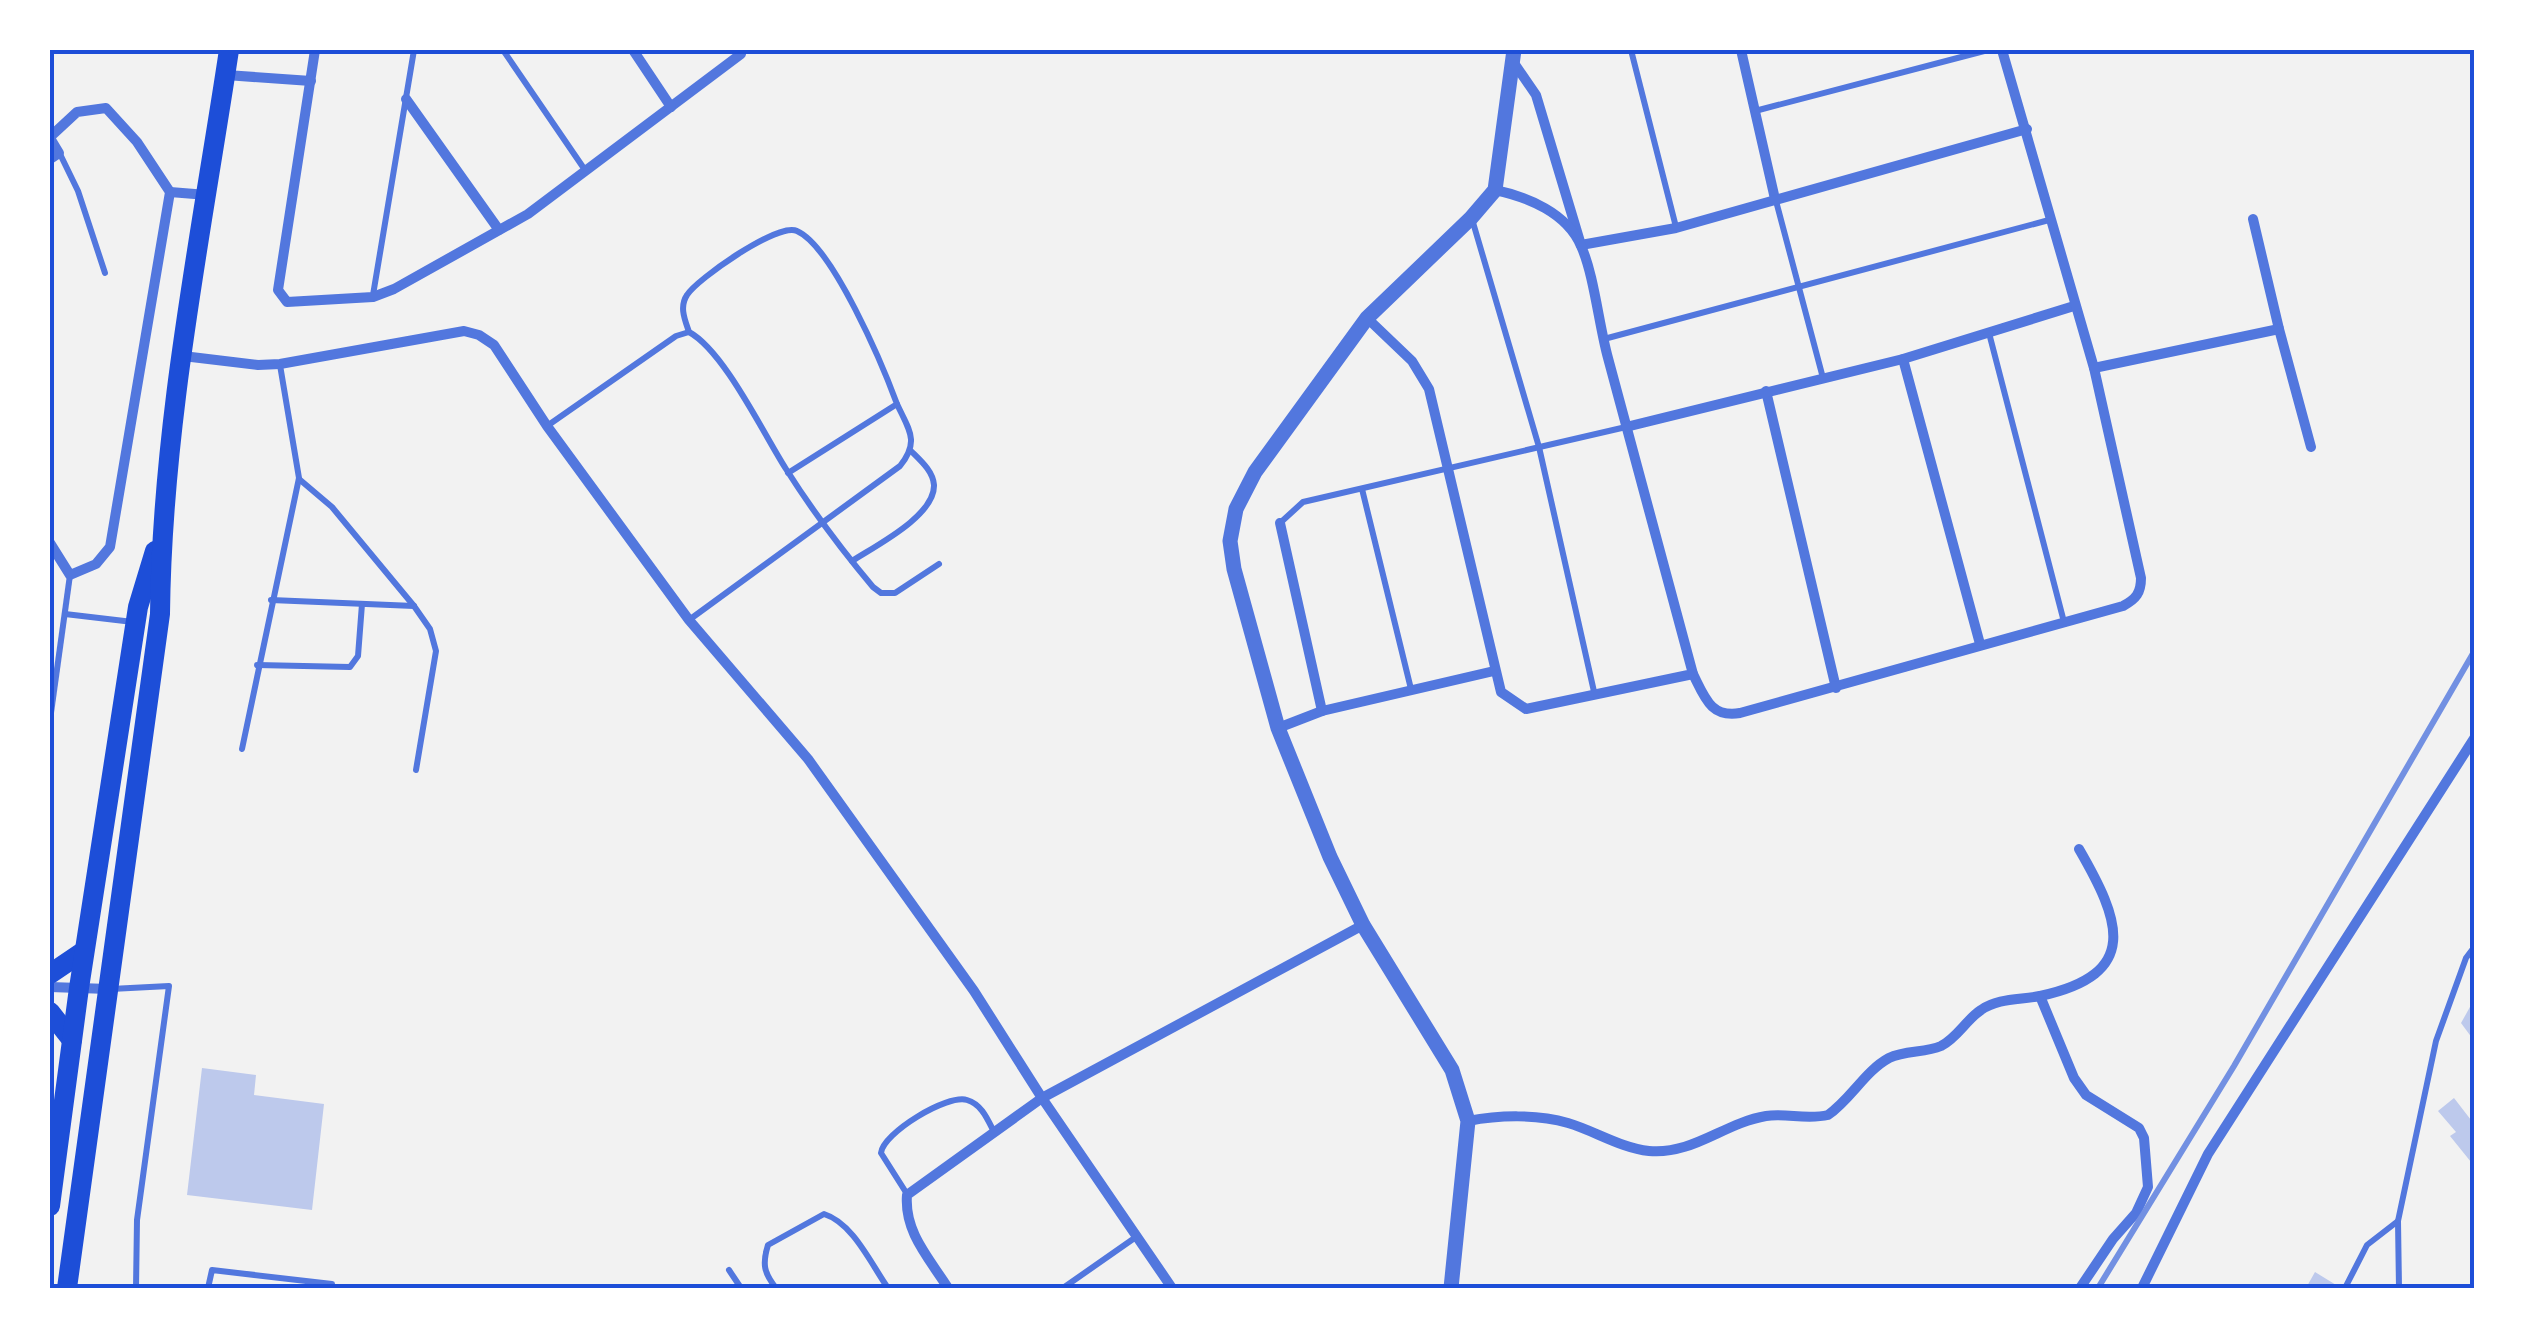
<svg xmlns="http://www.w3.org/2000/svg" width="2525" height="1338" viewBox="0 0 2525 1338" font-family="Mulish,sans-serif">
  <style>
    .building { fill: #bdc9ec }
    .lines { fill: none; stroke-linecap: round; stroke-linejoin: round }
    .service { stroke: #5277de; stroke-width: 6 }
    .minor { stroke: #5277de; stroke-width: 10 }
    .tertiary { stroke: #5277de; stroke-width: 15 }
    .trunk { stroke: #1d4ed8; stroke-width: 20 }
    .rail { stroke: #7290e2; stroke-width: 6 }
    .neatline { fill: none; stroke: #1d4ed8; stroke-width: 4 }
  </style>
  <rect width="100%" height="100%" fill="#f2f2f2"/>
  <!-- building -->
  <g class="building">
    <polygon points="2475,998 2475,1042 2461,1023"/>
    <polygon points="202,1068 256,1075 254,1095 324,1104 312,1210 187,1195"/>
    <polygon points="2454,1098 2471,1120 2475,1117 2475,1158 2471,1162 2450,1136 2456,1132 2438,1111"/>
    <polygon points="2315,1272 2341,1288 2306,1288"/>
  </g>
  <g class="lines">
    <!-- service -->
    <g class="service">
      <polyline points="503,50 585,170"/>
      <polyline points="1631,50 1676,227"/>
      <polyline points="1755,111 1988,50"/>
      <polyline points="60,154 78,191 105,273"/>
      <polyline points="1776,201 1823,378"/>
      <polyline points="1472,219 1539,447 1595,696"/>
      <polyline points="373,295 414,50"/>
      <polyline points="1989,333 2064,622"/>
      <polyline points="1604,339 2049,220"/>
      <polyline points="547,426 676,336 689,332"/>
      <path d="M788 473 897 404C883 366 833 247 797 231 778 222 697 279 687 295 679 307 685 320 689 332 724 351 763 433 786 469 812 510 841 549 873 587L881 593H895L939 564"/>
      <polyline points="299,479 332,507 414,606 430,629 436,651 416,770"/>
      <polyline points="1362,489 1411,689"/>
      <polyline points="1280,523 1303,502 1626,427"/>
      <path d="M852 561C875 546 935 516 934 485 933 471 920 460 911 451"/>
      <polyline points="271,600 414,606"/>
      <polyline points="65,614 133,622"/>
      <path d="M689 620 900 466C920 441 909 430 897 404"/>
      <polyline points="257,665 350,667 358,656 362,604"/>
      <polyline points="50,720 70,575"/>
      <polyline points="242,749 299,478 280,365"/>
      <polyline points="111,989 169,986 137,1220 136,1288"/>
      <path d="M907 1194 881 1153C883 1133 947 1094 967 1100 981 1104 987 1118 993 1130"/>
      <polyline points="2398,1221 2399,1288"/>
      <polyline points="729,1270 741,1288"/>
      <polyline points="208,1288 212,1270 332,1284 329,1288"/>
      <path d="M776 1288C764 1273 762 1264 768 1245L824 1214C853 1223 871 1264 888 1288"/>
      <polyline points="1063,1288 1136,1237"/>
      <polyline points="2345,1288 2367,1245 2398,1221 2436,1041 2466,958 2475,946"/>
    </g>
    <!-- minor -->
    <g class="minor">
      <polyline points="315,50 278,290 287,302 373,297 394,289 528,214 741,54"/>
      <polyline points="633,50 671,107"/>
      <polyline points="1741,50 1775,199"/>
      <polyline points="1514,63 1536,95 1581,245 1676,228 2027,129"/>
      <polyline points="226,75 311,81"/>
      <polyline points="406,99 499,230"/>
      <polyline points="50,137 77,112 106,108 137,142 170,192 110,547 96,564 70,575 50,543"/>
      <polyline points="50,138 59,153 50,159"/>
      <polyline points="170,192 207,195"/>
      <polyline points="2253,219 2279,329 2311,447"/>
      <path d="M1367 318 1412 361 1429 389 1501 692 1526 709 1693 674C1665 569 1636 463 1608 358 1599 326 1594 274 1581 246 1567 213 1528 197 1495 190"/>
      <polyline points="183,356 258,365 280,364 464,331 479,335 494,345 547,426 689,620 808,759 974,991 1042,1098 1172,1288"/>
      <polyline points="1903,359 1980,644"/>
      <polyline points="2094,368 2279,329"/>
      <polyline points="1766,391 1836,688"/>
      <polyline points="1626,427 1903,359 2074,306"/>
      <polyline points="1280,523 1322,711"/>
      <path d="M1693 674C1705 698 1711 718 1740 713L2123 606C2136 599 2141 593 2141 578L2094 368 2002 50"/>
      <polyline points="1278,728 1322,711 1494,671"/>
      <polyline points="50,987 108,989"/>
      <polyline points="2040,996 2074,1078 2086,1095 2139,1128 2144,1138 2148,1187 2136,1213 2113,1239 2080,1288"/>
      <path d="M1468 1121C1499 1115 1537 1114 1568 1123 1595 1131 1621 1148 1649 1151 1693 1155 1724 1123 1766 1116 1786 1113 1807 1120 1828 1115 1851 1099 1865 1071 1889 1058 1905 1050 1925 1053 1941 1046 1957 1038 1966 1020 1981 1010 1998 998 2020 1000 2040 996 2142 974 2120 920 2079 849"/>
      <path d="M948 1288C929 1258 904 1232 907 1195L1042 1098 1363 925"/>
      <polyline points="2142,1288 2208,1154 2475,737"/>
    </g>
    <!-- tertiary -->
    <polyline class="tertiary" points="1451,1288 1468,1121 1452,1070 1363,925 1330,857 1278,728 1234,569 1230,541 1236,509 1255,472 1367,318 1471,218 1495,190 1514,50"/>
    <!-- trunk -->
    <g class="trunk">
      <polyline points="50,974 84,951"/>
      <polyline points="50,1012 72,1040"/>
      <polyline points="50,1206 79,988 138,607 155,551"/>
      <path d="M67 1288 160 614C162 425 201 236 229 50"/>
    </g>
    <!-- rail -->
    <polyline class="rail" points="2098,1288 2234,1066 2475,650"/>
  </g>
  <!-- border -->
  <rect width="2525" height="1338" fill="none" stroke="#ffffff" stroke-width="105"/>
  <rect x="52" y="52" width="2420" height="1234" class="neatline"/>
</svg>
